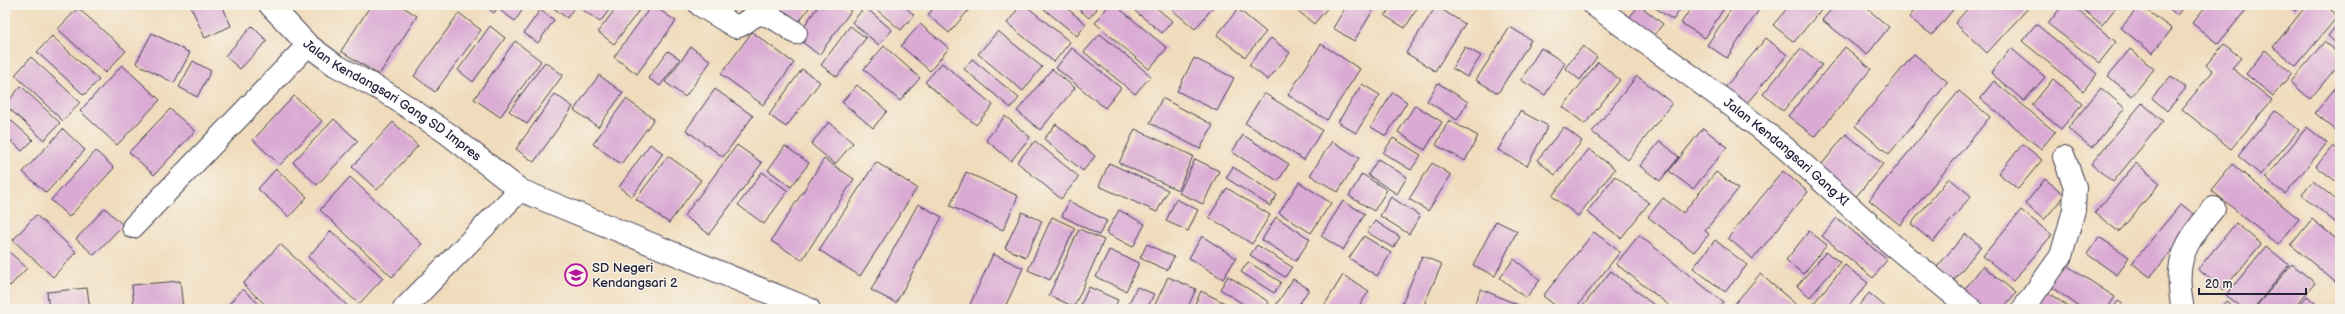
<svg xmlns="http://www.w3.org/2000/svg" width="2345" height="314" viewBox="0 0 2345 314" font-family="'Balsamiq Sans',sans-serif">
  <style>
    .building { fill: #daaad4 }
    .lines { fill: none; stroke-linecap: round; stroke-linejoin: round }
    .minor-casing { stroke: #413e4e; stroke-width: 24 }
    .minor { stroke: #fff; stroke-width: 22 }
    .labels { text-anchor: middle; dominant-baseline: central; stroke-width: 3; stroke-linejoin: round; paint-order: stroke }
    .street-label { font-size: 13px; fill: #22223b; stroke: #f7f3e8 }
    .poi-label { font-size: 13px; fill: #22223b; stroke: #f7f3e8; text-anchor: start }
  </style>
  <rect width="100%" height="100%" fill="#f7f3e8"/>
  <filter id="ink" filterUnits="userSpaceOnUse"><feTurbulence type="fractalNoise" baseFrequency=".025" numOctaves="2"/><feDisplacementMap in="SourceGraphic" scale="8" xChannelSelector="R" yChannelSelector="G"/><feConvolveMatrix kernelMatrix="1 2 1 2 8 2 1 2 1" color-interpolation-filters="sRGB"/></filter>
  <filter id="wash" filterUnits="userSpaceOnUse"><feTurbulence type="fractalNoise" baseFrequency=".012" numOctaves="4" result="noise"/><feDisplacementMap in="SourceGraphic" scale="16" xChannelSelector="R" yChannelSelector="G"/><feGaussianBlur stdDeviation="0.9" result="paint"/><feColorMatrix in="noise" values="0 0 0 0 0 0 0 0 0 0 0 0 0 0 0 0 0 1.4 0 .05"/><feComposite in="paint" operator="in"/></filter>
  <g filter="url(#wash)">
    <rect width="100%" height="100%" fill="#f0dcbc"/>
    <g id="blocks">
      <!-- building -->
      <g class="building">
        <polygon points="190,5 222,5 231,26 205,38"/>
        <polygon points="371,5 400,5 417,16 379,75 341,51"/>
        <polygon points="484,5 499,5 494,13"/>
        <polygon points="506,5 526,5 515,21 501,11"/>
        <polygon points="549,5 576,5 567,18"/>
        <polygon points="583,5 613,5 600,22 580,8"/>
        <polygon points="618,5 643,5 614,44 598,32"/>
        <polygon points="652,5 676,21 637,74 614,57"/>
        <polygon points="720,5 734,5 729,11"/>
        <polygon points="766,5 811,5 793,30"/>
        <polygon points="819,5 843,5 851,11 819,55 796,37"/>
        <polygon points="871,5 903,5 914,15 901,30"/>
        <polygon points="936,5 973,5 949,33 928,15"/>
        <polygon points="1021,5 1025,5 1070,42 1054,62 1007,23"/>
        <polygon points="1039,5 1063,5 1086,24 1077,36"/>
        <polygon points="1074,5 1092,5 1097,9 1089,18"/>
        <polygon points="1109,5 1115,5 1167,48 1149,69 1095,23"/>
        <polygon points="1140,5 1153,5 1172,21 1162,33 1135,11"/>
        <polygon points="1175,5 1215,5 1195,29 1171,9"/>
        <polygon points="1291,5 1330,5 1314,24"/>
        <polygon points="1347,5 1367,5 1374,9 1354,41 1333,28"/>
        <polygon points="1393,5 1419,5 1405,28 1385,16"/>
        <polygon points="1639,5 1663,24 1650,40 1626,22"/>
        <polygon points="1651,5 1683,5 1673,20"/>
        <polygon points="1693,5 1726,5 1705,38 1681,23"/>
        <polygon points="1734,5 1762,5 1727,58 1707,45"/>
        <polygon points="1790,5 1825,5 1794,42 1773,25"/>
        <polygon points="1835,5 1863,5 1889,27 1867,55 1822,20"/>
        <polygon points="1919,5 1957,5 1932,35 1909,17"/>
        <polygon points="1971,5 2031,5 1987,53 1955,23"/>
        <polygon points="2063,5 2071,5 2116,42 2099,63 2048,24"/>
        <polygon points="2078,5 2118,5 2102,25"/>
        <polygon points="2140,5 2172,29 2152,53 2121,28"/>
        <polygon points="2165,5 2185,5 2177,15"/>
        <polygon points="2207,5 2250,5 2218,44 2192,23"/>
        <polygon points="2288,5 2300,5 2295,11"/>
        <polygon points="2307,5 2325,5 2338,16 2296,66 2273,47"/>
        <polygon points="1436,6 1465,24 1435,71 1406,53"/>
        <polygon points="865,7 892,30 879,45 852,22"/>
        <polygon points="78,8 126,51 105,73 58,29"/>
        <polygon points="1238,9 1266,32 1245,57 1217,35"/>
        <polygon points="540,10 554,20 538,43 524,33"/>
        <polygon points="459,13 481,30 435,92 414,76"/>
        <polygon points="2340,21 2340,47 2328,36"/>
        <polygon points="920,24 949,48 930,71 901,46"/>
        <polygon points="2036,24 2097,74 2083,91 2022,41"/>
        <polygon points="252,26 267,41 240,69 225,56"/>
        <polygon points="490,26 505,38 473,82 458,70"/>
        <polygon points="850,26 866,38 837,77 821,65"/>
        <polygon points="1510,27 1531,40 1498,93 1476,80"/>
        <polygon points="998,31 1042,67 1023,91 978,54"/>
        <polygon points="752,32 794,63 763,105 721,74"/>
        <polygon points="152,33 190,53 174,83 136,63"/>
        <polygon points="1100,34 1151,76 1135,94 1084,52"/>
        <polygon points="52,36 99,80 84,95 37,52"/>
        <polygon points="1271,38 1290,53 1268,80 1249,65"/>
        <polygon points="1766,38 1787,55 1743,108 1722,91"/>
        <polygon points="515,41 541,61 500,117 474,99"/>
        <polygon points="2324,42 2340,55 2340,63 2310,99 2291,82"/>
        <polygon points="1321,44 1360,69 1327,120 1288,95"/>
        <polygon points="2224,44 2241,58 2232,68 2272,100 2231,149 2182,109 2213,71 2206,65"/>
        <polygon points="884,46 920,78 900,101 864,69"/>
        <polygon points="1583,46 1597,57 1580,80 1565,68"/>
        <polygon points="691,47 711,61 685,97 665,82"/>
        <polygon points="1465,47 1481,56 1467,77 1452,68"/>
        <polygon points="1845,47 1871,69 1815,137 1788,116"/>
        <polygon points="1072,48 1121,88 1105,108 1056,68"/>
        <polygon points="1541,48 1565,63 1545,95 1521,80"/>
        <polygon points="1801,48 1822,65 1783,111 1763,94"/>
        <polygon points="2011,48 2045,77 2024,101 1991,73"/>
        <polygon points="2130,49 2154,69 2132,96 2108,76"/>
        <polygon points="2265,50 2292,73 2273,96 2246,74"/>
        <polygon points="668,51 680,59 660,86 648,78"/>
        <polygon points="1914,54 1948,82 1889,154 1855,126"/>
        <polygon points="31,57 80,102 63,121 15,75"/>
        <polygon points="1194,58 1234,78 1217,111 1177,91"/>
        <polygon points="972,59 1019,98 1011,108 964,69"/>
        <polygon points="193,61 211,71 197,97 179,87"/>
        <polygon points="545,62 563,75 527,124 509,111"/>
        <polygon points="1598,62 1620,80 1585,124 1563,107"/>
        <polygon points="942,63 993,105 976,125 925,82"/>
        <polygon points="122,65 160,100 117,145 80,111"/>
        <polygon points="802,69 820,82 786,127 769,115"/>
        <polygon points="1052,69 1075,88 1040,130 1017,111"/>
        <polygon points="599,75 623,93 598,127 574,110"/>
        <polygon points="1637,76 1672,103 1628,160 1592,132"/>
        <polygon points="2171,76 2186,88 2167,111 2152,98"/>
        <polygon points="2053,79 2082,104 2061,129 2032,105"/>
        <polygon points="1994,81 2055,132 2041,149 1980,98"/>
        <polygon points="2340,82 2340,133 2339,133 2315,113"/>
        <polygon points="1438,83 1468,102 1457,120 1427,101"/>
        <polygon points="1362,84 1380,95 1356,133 1338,122"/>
        <polygon points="857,85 887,111 873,128 842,102"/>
        <polygon points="21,86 60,123 44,140 5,105"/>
        <polygon points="2101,88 2125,108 2092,148 2068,128"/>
        <polygon points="715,89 753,116 723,157 686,130"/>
        <polygon points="1959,91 1990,117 1900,225 1869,200"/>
        <polygon points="1393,92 1407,102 1386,136 1371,127"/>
        <polygon points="1264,93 1322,130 1304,160 1245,123"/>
        <polygon points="555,94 573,107 534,162 516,149"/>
        <polygon points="294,96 322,121 280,165 253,140"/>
        <polygon points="1162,98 1213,125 1200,149 1150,123"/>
        <polygon points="626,99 654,119 621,164 593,144"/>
        <polygon points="2142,103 2163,121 2113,182 2091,164"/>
        <polygon points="1415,105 1442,122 1425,150 1398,132"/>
        <polygon points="170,109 195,131 154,175 129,152"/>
        <polygon points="1520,111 1548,126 1527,166 1498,150"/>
        <polygon points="2275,111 2299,130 2261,175 2238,156"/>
        <polygon points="5,115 33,140 22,151 5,135"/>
        <polygon points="1005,116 1030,137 1011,161 986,140"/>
        <polygon points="334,119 358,141 317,185 293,162"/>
        <polygon points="1449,120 1478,136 1465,161 1436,145"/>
        <polygon points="393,122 418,146 377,190 352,167"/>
        <polygon points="829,122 853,143 835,164 811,144"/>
        <polygon points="1056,124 1095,156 1083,171 1044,139"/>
        <polygon points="1564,127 1582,141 1555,175 1537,160"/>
        <polygon points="2307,127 2327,143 2285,194 2265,178"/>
        <polygon points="1703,128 1727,147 1693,189 1669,171"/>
        <polygon points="63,129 85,150 46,193 23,172"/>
        <polygon points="1135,129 1193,156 1178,190 1119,163"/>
        <polygon points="1846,134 1883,164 1854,199 1818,169"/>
        <polygon points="1243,135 1289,164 1278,181 1232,152"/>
        <polygon points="1393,138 1421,155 1411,170 1383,153"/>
        <polygon points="1035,141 1079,177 1061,199 1017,162"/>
        <polygon points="1332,141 1359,158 1338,192 1310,175"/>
        <polygon points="1660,141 1679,157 1660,181 1640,166"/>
        <polygon points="650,144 663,153 632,197 619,187"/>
        <polygon points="2023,144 2042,160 2018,189 1998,173"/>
        <polygon points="737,145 762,163 709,234 684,216"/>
        <polygon points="785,146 809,163 791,187 768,170"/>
        <polygon points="2333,146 2340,151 2340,180 2338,183 2316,166"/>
        <polygon points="1589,149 1615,169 1578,216 1552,196"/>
        <polygon points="96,151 114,168 69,217 51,200"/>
        <polygon points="668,156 701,180 669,223 636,199"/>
        <polygon points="824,159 854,179 802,260 771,241"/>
        <polygon points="1195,159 1219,171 1203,204 1179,193"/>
        <polygon points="1378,159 1407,177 1397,194 1368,175"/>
        <polygon points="876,162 917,188 860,276 819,250"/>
        <polygon points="1109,163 1168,190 1157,212 1099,186"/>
        <polygon points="1432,163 1451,175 1428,211 1409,199"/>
        <polygon points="2136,163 2160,183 2119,232 2095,213"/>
        <polygon points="2232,164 2299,219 2278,245 2211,190"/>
        <polygon points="1233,167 1277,195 1270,206 1226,178"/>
        <polygon points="276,169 307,197 289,217 258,189"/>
        <polygon points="1783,171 1808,192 1753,259 1728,238"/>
        <polygon points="762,172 788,191 764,224 738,205"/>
        <polygon points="966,172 1018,196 1003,230 950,206"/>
        <polygon points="1716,172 1738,189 1705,231 1709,234 1694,252 1648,217 1663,198 1683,213"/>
        <polygon points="1362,174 1387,190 1374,211 1349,196"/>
        <polygon points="1615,176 1649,203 1621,238 1587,212"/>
        <polygon points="350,177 422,244 392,277 320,210"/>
        <polygon points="1949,178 1971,196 1933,242 1911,224"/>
        <polygon points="2045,179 2065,195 2044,220 2025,204"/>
        <polygon points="2313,181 2340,203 2340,226 2302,195"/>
        <polygon points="1299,182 1331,203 1311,233 1279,213"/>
        <polygon points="1227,188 1270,215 1252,244 1209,217"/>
        <polygon points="1391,197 1420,216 1409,234 1380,216"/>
        <polygon points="1176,199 1198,210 1188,231 1166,221"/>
        <polygon points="1069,201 1107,221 1099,235 1062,216"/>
        <polygon points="1343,201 1365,214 1343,250 1321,236"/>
        <polygon points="918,204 942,217 896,303 871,290"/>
        <polygon points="2181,204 2199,218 2150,277 2132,263"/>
        <polygon points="105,208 123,225 94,255 76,239"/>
        <polygon points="1119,210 1145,224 1133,247 1106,233"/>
        <polygon points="2021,210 2052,235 2013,281 1983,256"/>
        <polygon points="1022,212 1042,221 1026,257 1005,248"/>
        <polygon points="36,215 76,252 53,277 13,240"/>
        <polygon points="1052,217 1075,228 1050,280 1028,270"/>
        <polygon points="1276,217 1310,239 1296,261 1262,240"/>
        <polygon points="1837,218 1887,260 1873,278 1822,236"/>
        <polygon points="2312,219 2340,242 2340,286 2291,245"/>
        <polygon points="1375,221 1400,237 1393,248 1367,232"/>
        <polygon points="1496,221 1517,231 1495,276 1473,265"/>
        <polygon points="2236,223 2261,244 2223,290 2198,269"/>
        <polygon points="1079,229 1104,240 1074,307 1049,295"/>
        <polygon points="331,231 383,278 359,304 308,257"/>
        <polygon points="1809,231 1827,245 1803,274 1786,260"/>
        <polygon points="1594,232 1620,252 1575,309 1560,309 1543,296"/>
        <polygon points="1965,234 1981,246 1954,280 1937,267"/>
        <polygon points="1639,235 1723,302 1717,309 1674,309 1616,264"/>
        <polygon points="1202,236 1236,258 1223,279 1189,258"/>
        <polygon points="1364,236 1391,253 1377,276 1349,258"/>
        <polygon points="2099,237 2129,257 2117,275 2087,254"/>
        <polygon points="1715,240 1747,265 1725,292 1693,268"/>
        <polygon points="280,244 351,309 270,309 243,284"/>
        <polygon points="1147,244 1174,257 1167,270 1140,258"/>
        <polygon points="1257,245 1292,267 1285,277 1250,255"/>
        <polygon points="2266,246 2289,265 2253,309 2244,309 2226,295"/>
        <polygon points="5,248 27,268 10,286 5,281"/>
        <polygon points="1109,250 1139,263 1126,291 1096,277"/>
        <polygon points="1826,252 1840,262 1810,297 1797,286"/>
        <polygon points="993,254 1023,268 1004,309 968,309"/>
        <polygon points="1422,256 1442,264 1422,309 1415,309 1402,304"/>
        <polygon points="1514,259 1540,280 1526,298 1500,278"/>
        <polygon points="2060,261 2115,297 2107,309 2083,309 2045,283"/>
        <polygon points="1248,262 1281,282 1274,293 1241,272"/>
        <polygon points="2292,264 2315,283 2293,309 2254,309"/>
        <polygon points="1845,265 1868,283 1846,309 1809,309"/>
        <polygon points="1983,266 2016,293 2002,309 1977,309 1960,295"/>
        <polygon points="1611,271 1659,309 1587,309 1583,306"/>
        <polygon points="1760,274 1798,306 1795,309 1735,309 1732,307"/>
        <polygon points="1343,275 1369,291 1357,309 1322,309"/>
        <polygon points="1228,276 1269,302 1265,309 1251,309 1220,289"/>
        <polygon points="1168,277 1196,289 1187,309 1153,309"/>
        <polygon points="1293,279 1309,289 1296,309 1282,309 1276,305"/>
        <polygon points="180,281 183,309 134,309 132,285"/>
        <polygon points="1089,287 1118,300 1114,309 1079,309"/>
        <polygon points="1137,287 1154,294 1147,309 1126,309"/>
        <polygon points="87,288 90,309 49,309 47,292"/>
        <polygon points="2041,288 2072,309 2027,309"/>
        <polygon points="243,289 264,309 224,309"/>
        <polygon points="1481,289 1511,302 1528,309 1472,309"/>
        <polygon points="1201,291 1231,306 1230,309 1199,309 1194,306"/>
        <polygon points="1869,293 1888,309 1856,309"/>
        <polygon points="2307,296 2322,309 2296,309"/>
        <polygon points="2118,301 2130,309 2113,309"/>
        <polygon points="2226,301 2236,309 2220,309"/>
      </g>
    </g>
  </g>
  <g filter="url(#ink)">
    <use href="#blocks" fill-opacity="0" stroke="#413e4e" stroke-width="1"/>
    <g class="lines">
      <!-- minor casing -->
      <g class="minor-casing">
        <g id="minor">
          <path id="s1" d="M270 5 308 45 335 65 385 92 447 133 520 190"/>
          <path d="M700 5 736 27C744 25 748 19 755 16 767 10 785 26 796 33"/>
          <path id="s2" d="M1594 5 1732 106 1784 147 1895 247 1971 309"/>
          <polyline points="133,227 308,45"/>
          <polyline points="404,309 520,190 809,309"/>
          <polyline points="2023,309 2061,256 2074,210 2075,187 2064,157"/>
          <path d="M2183 309C2173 262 2184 244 2214 208"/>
        </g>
      </g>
      <!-- minor -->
      <use href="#minor" class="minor"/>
    </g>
  </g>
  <!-- icons -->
  <defs>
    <g id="school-ring" transform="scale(1.15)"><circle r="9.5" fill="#f7f3e8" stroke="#b5179e" stroke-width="1.5"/><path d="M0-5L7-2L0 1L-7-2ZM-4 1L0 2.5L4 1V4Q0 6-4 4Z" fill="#b5179e"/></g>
  </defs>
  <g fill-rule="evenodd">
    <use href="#school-ring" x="576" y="275"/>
  </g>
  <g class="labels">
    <!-- street labels -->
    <g class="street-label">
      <text stroke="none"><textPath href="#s1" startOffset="156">Jalan Kendangsari Gang SD Impres</textPath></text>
      <text stroke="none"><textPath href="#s2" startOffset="242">Jalan Kendangsari Gang XI</textPath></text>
    </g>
    <!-- poi labels -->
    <g class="poi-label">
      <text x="592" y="268">SD Negeri<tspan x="592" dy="15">Kendangsari 2</tspan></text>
    </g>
  </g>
  <!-- margin -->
  <rect width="2345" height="314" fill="none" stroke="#f7f3e8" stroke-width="20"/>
  <!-- scale -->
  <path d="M2199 288v6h107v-6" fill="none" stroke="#22223b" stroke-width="2"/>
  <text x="2205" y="288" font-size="12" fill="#22223b" stroke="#f7f3e8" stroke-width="3" paint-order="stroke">20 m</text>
</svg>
